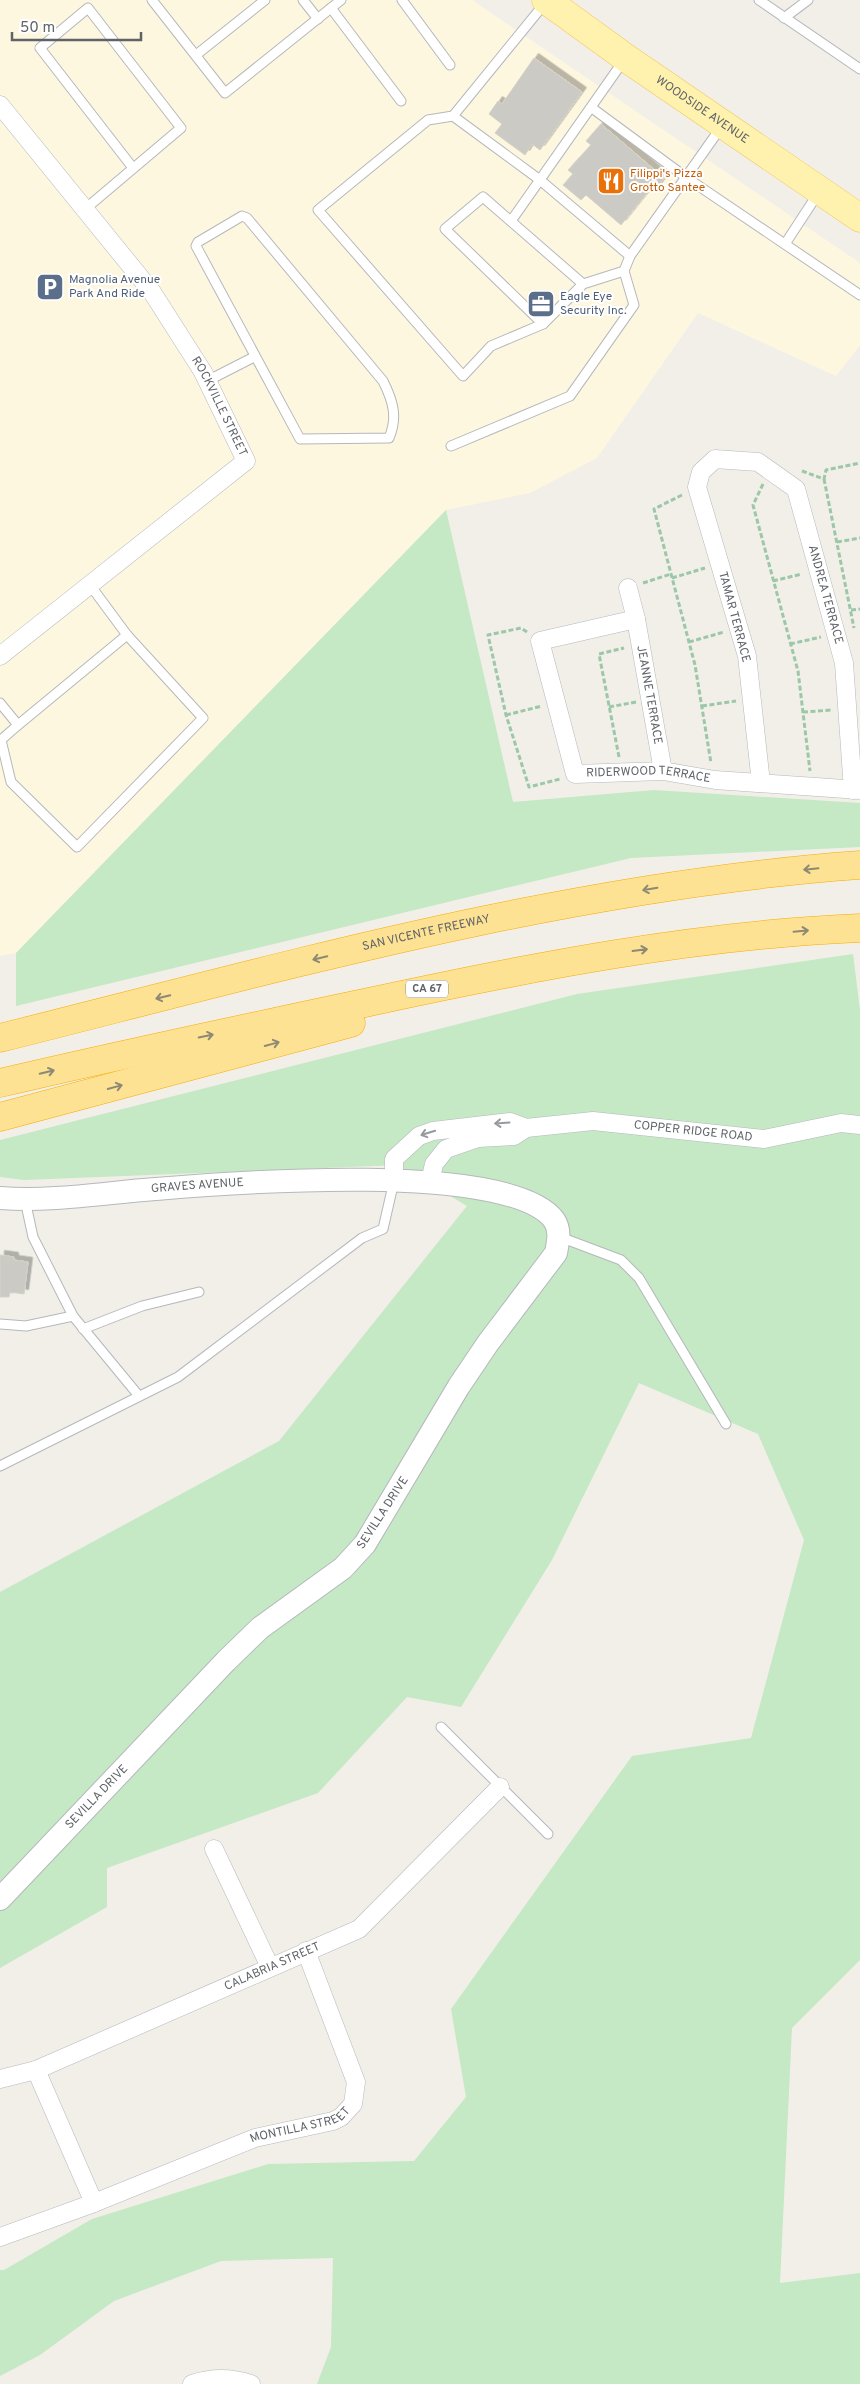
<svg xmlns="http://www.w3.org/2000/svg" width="860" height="2384" viewBox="0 0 860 2384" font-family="Overpass,sans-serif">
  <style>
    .commercial { fill: #fef7e0 }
    .green { fill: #c5e8c5 }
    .building { fill: #cccac5; stroke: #d6d1c6; filter: url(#shadow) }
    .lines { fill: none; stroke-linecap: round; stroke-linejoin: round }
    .service-casing { stroke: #b5b8bc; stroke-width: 11 }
    .minor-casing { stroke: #b5b8bc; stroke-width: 19 }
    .tertiary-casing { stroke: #b5b8bc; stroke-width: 24 }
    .primary-casing { stroke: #f2c960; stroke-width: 29 }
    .motorway-casing { stroke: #f9ab00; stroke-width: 29 }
    .path { stroke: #9cc7a9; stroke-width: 3; stroke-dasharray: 5 2.5; stroke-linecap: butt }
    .service { stroke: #fff; stroke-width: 9 }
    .minor { stroke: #fff; stroke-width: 18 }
    .tertiary { stroke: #fff; stroke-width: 22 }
    .primary { stroke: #fff2af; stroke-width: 28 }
    .motorway { stroke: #fde293; stroke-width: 28 }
    .oneway { stroke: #8e8975 }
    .oneway2 { stroke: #979a9d }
    .labels { text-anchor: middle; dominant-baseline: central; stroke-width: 4; stroke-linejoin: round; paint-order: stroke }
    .shield { fill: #fff; stroke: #8f9295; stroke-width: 1 }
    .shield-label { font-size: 11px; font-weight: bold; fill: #5f6368 }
    .street-label { font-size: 12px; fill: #5f6368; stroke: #fff }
    .food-label { font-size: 12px; fill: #c56008; stroke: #fff; text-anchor: start }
    .service-label { font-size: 12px; fill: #4e5e75; stroke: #fff; text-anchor: start }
  </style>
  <defs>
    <filter id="shadow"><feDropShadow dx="4.5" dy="-4.5" stdDeviation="0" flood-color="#0004"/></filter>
  </defs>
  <rect width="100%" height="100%" fill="#f1efe8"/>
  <!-- commercial -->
  <polygon class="commercial" points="0,0 472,0 860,263 860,345 836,376 698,313 597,458 530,493 446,510 16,953 0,956"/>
  <!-- green -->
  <g class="green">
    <polygon points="446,510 513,802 654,790 860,803 860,847 631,858 16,1006 16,953"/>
    <polygon points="853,954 860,1010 860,1960 792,2028 780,2283 860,2273 860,2384 317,2384 331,2347 333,2258 221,2261 114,2301 40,2355 0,2376 0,2270 4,2270 92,2219 268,2164 414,2161 466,2097 451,2009 632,1756 751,1738 804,1540 758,1434 639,1383 552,1560 461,1707 407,1697 318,1793 107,1868 107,1907 0,1968 0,1592 279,1441 467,1206 398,1165 24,1180 0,1177 0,1140 577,994"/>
  </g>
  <!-- building -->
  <g class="building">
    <polygon points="534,58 582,92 540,150 532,144 525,155 495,133 502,124 489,114 498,101 502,104"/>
    <polygon points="601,124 664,178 654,192 650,189 621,225 586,195 581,200 563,185 573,174 568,170 591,145 586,141"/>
    <polygon points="0,1255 14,1257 14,1260 28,1262 24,1294 10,1292 9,1297 0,1297"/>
  </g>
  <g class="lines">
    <!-- service casing -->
    <g class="service-casing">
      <g id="service">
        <polyline points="152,0 225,93 341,0"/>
        <polyline points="303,0 318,19"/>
        <polyline points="402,0 450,65"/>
        <polyline points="759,0 860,69"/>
        <polyline points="545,3 453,116 540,180 630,256"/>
        <polyline points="331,8 401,101"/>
        <polyline points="784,18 808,0"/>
        <polyline points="196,55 265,0"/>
        <polyline points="592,108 687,178 860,295"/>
        <polyline points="453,116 428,120 318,210 463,376 491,346 543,324 583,284 624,271"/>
        <polyline points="84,210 181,128 88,8 40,48 133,168"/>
        <path d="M242 216 247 218 383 381C393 401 398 417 389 438L300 439 196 246 198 242Z"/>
        <polyline points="511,221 624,60"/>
        <polyline points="785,244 819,192"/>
        <polyline points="543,324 445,229 483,197 583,284"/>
        <polyline points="207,381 254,357"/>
        <polyline points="451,446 570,396 634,305 624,271 630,256 722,126"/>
        <polyline points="0,703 18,725 127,635 90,585"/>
        <polyline points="18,725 1,740 11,782 77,847 203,718 127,635"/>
        <polyline points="25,1200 33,1237 73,1316 139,1396"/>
        <polyline points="560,1237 621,1260 639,1278 726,1424"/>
        <polyline points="0,1324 26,1326 73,1316"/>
        <polyline points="83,1329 142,1306 199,1292"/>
        <polyline points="0,1466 178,1377 362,1238 383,1229 394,1181"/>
        <polyline points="441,1727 548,1834"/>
      </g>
    </g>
    <!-- minor casing -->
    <g class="minor-casing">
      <g id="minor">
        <path id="s1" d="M0 105 152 292 203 372 246 461 0 656"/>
        <polyline points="628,588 636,619"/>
        <path id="s2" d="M663 771 636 619 540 641 575 774 663 771 715 780 860 790"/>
        <path id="s3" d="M761 783 747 656 697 487 701 472 715 459 758 462 796 489 844 663 853 790"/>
        <polyline points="394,1181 394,1159 419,1136 433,1131 510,1122 526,1128"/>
        <path id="s4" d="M430 1182 434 1164 446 1149 478 1138 514 1136 526 1128 593 1121 764 1139 841 1123 860 1125"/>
        <polyline points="214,1849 270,1967"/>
        <polyline points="36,2070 94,2203"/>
        <path id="s5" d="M0 2079 36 2070 359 1929 500 1787"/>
        <path id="s6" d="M0 2237 94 2203 255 2138 333 2121 341 2117 353 2104 356 2082 306 1951"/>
        <path d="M192 2384C212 2377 230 2377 251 2384"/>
      </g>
    </g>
    <!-- tertiary casing -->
    <g class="tertiary-casing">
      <g id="tertiary">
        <path id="s7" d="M0 1198C51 1202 103 1193 155 1189 229 1183 509 1160 554 1220 561 1230 558 1242 556 1253L488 1343 459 1386 365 1544 343 1568 260 1628 226 1661 0 1899"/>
      </g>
    </g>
    <!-- primary casing -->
    <g class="primary-casing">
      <g id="primary">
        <path id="s8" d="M546 0 626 58 860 218"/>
      </g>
    </g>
    <!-- motorway casing -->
    <g class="motorway-casing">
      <g id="motorway">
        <path id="s9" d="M0 1038C283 967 567 886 860 865"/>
        <path d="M0 1083C123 1054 246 1028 369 1002 531 967 694 935 860 928"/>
        <polyline points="0,1117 351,1023"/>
      </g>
    </g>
    <!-- path -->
    <g class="path">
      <polyline points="802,471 824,479 826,470 860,463"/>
      <polyline points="824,479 854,628"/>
      <polyline points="763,484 753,505 798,671 810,771"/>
      <polyline points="682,495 654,509 695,665 711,763"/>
      <polyline points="837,542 860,538"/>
      <polyline points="672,578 705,568"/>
      <polyline points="773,581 802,574"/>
      <polyline points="643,583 671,574"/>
      <polyline points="851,610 860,609"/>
      <polyline points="527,632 521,628 488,635 506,715 529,787 560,779"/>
      <polyline points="689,642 724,632"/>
      <polyline points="790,644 821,637"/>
      <polyline points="702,706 736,701"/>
      <polyline points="609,707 636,702"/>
      <polyline points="803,712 832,710"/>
      <polyline points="506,715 542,706"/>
      <polyline points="619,757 599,654 624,648"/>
    </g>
    <!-- service -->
    <use href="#service" class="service"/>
    <!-- minor -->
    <use href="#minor" class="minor"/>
    <!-- tertiary -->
    <use href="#tertiary" class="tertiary"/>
    <!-- primary -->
    <use href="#primary" class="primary"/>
    <!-- motorway -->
    <use href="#motorway" class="motorway"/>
  </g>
  <!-- one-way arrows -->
  <defs><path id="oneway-shaft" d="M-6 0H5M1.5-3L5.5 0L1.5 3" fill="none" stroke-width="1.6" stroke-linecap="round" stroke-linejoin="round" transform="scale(1.25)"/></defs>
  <g class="oneway">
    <use href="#oneway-shaft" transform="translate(811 869) rotate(174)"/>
    <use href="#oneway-shaft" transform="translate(650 889) rotate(170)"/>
    <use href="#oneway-shaft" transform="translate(801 931) rotate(-5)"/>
    <use href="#oneway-shaft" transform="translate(640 950) rotate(-7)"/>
    <use href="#oneway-shaft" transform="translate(320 958) rotate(166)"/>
    <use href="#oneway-shaft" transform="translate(163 997) rotate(166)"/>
    <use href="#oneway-shaft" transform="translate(206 1036) rotate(-12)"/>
    <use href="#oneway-shaft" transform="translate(272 1044) rotate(-15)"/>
    <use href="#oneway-shaft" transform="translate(47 1072) rotate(-13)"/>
    <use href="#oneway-shaft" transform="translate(115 1087) rotate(-15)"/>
  </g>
  <g class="oneway2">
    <use href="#oneway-shaft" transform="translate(502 1123) rotate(176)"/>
    <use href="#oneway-shaft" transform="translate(428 1133) rotate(163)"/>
  </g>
  <!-- icons -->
  <defs>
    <g id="restaurant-square" transform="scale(1.4375)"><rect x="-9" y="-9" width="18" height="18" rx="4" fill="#e8710a" stroke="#fff"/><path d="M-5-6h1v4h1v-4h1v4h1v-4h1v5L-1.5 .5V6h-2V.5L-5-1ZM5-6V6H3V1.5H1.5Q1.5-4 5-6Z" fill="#fff"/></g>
    <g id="parking-square" transform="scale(1.4375)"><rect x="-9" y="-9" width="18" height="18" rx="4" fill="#5c6f8a" stroke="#fff"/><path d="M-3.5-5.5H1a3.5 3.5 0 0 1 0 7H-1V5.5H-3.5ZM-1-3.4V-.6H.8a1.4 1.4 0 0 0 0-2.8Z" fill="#fff"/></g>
    <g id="office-square" transform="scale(1.4375)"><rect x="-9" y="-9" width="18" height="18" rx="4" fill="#5c6f8a" stroke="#fff"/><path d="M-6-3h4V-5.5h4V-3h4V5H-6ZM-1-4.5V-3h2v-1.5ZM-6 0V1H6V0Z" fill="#fff"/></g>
  </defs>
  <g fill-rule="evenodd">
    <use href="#restaurant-square" x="611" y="181"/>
    <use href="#parking-square" x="50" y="287"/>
    <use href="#office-square" x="541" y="304"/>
  </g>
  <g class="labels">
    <!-- shield labels -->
    <rect class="shield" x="406" y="980.5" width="42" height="17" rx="4"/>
    <g class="shield-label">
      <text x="427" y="989">CA 67</text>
    </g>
    <!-- street labels -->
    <g class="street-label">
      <text stroke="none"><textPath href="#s8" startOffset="191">WOODSIDE AVENUE</textPath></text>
      <text stroke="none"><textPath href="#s1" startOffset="374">ROCKVILLE STREET</textPath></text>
      <text stroke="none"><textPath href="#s3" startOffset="538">ANDREA TERRACE</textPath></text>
      <text transform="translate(734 617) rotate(75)">TAMAR TERRACE</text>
      <text transform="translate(649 695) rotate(80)">JEANNE TERRACE</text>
      <text stroke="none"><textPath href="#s2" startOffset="464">RIDERWOOD TERRACE</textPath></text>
      <text stroke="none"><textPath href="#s9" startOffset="439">SAN VICENTE FREEWAY</textPath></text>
      <text stroke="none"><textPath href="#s4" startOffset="290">COPPER RIDGE ROAD</textPath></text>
      <text stroke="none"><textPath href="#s7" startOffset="198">GRAVES AVENUE</textPath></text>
      <text transform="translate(383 1513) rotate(-57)">SEVILLA DRIVE</text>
      <text transform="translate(97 1797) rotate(-46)">SEVILLA DRIVE</text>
      <text stroke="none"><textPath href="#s5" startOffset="295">CALABRIA STREET</textPath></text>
      <text stroke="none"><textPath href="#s6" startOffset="321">MONTILLA STREET</textPath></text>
    </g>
    <!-- food labels -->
    <g class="food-label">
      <text x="630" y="174">Filippi's Pizza<tspan x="630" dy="14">Grotto Santee</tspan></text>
    </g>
    <!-- service labels -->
    <g class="service-label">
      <text x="69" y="280">Magnolia Avenue<tspan x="69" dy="14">Park And Ride</tspan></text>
      <text x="560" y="297">Eagle Eye<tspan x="560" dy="14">Security Inc.</tspan></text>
    </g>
  </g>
  <!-- scale -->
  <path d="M12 32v8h129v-8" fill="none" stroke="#5f6368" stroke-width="2.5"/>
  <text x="20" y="32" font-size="15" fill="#5f6368" stroke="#ffffff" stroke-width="4" paint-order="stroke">50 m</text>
</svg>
